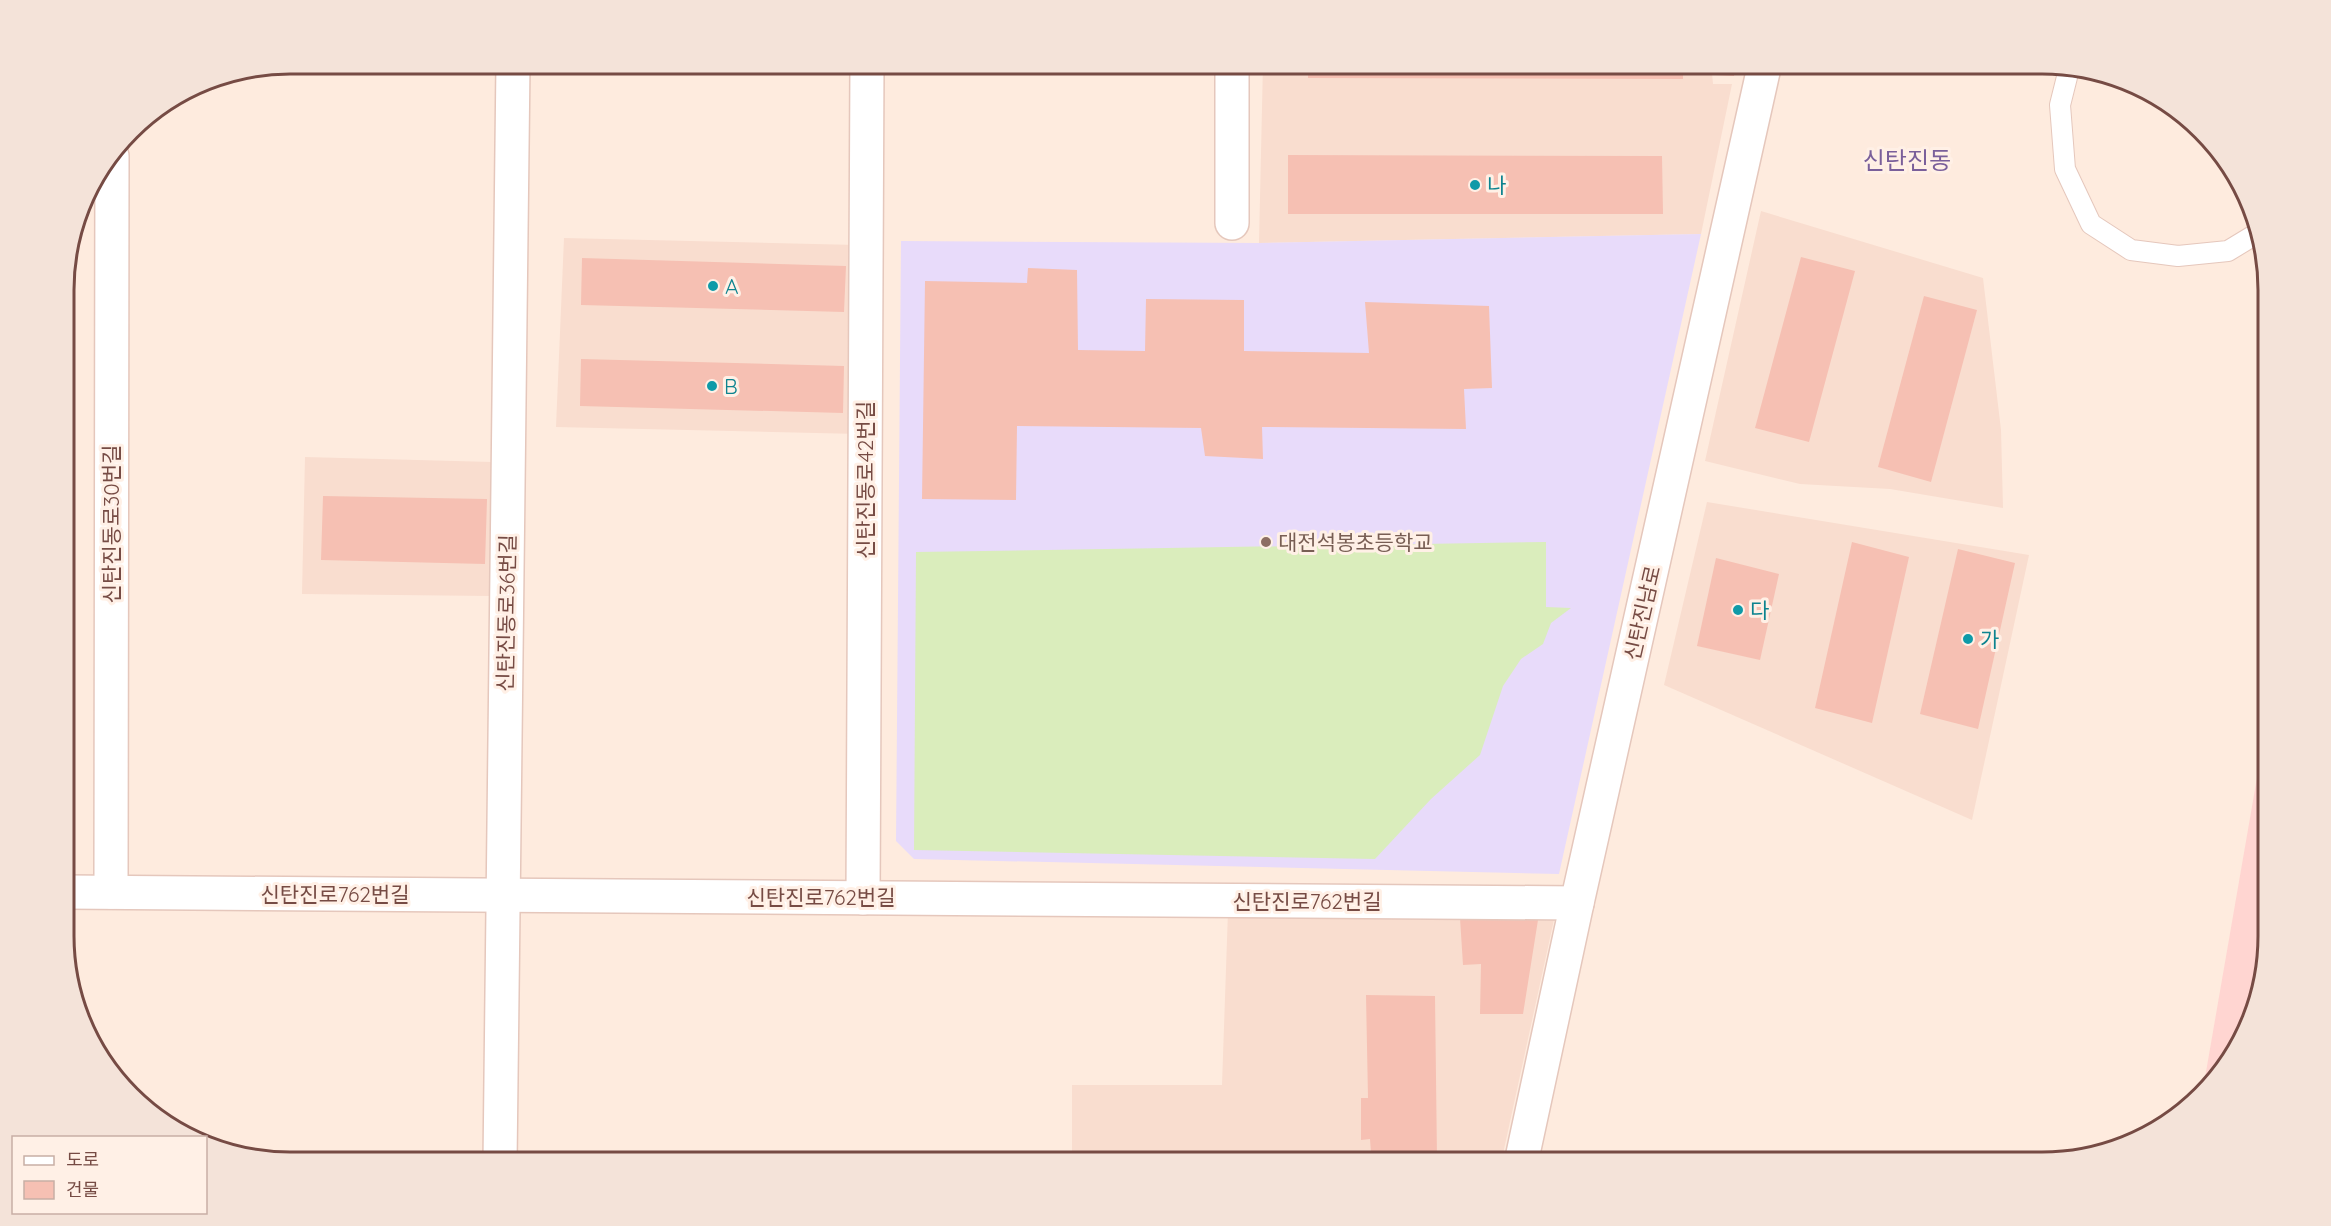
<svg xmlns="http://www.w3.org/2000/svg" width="2331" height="1226" viewBox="0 0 2331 1226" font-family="Quicksand,'Noto Sans KR',sans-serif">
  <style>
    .residential { fill: #f9ddcf }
    .commercial { fill: #ffd5d1 }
    .education { fill: #e8dbfa }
    .grass { fill: #daedbc }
    .building { fill: #f6c0b3 }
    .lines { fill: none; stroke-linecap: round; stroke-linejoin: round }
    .service-casing { stroke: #e5c7bc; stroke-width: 22 }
    .minor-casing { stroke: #e5c7bc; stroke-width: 36 }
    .service { stroke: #fff; stroke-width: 20 }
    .minor { stroke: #fff; stroke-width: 33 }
    .culture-dot { fill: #0f9aa8; stroke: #fff0e6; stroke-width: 2 }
    .education-dot { fill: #8d6e63; stroke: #fff0e6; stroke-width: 2 }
    .labels { text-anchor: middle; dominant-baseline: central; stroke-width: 6; stroke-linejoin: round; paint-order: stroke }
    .culture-label { font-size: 21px; fill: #0d838f; stroke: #fff0e6; text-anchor: start }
    .street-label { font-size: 21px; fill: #764b44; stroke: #fff0e6 }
    .education-label { font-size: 21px; fill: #785e54; stroke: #fff0e6; text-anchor: start }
    .quarter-label { font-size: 24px; fill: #7a5f9a; stroke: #fff0e6 }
    .rim { fill: none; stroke: #764b44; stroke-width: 3 }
  </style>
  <rect width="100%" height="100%" fill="#feebde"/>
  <!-- residential -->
  <g class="residential">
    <polygon points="1263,63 1711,63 1713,84 1732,84 1701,234 1259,243"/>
    <polygon points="1761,211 1983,278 2001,430 2003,508 1890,489 1800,484 1705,461"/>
    <polygon points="564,238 857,245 859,434 556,427"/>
    <polygon points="305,457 492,462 491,596 302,594"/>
    <polygon points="1707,502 2029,555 1972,820 1664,685"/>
    <polygon points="1228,911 1555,915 1501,1163 1072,1163 1072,1085 1222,1085"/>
  </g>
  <!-- commercial -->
  <polygon class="commercial" points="2267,720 2268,937 2245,1037 2212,1086 2202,1095"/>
  <!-- education -->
  <polygon class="education" points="1701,234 1559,874 914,859 896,841 901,241 1259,243"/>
  <!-- grass -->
  <polygon class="grass" points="1546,542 1546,607 1571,608 1551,623 1543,644 1521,659 1503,686 1480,755 1431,799 1375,859 914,850 916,552"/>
  <!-- building -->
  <g class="building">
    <polygon points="1308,63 1683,63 1683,79 1308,78"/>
    <polygon points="1716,63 1736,63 1734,76 1715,75"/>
    <polygon points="1288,155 1662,156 1663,214 1288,214"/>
    <polygon points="1801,257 1855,271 1809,442 1755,428"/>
    <polygon points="582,258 846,266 844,312 581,305"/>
    <polygon points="1028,268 1077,270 1078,350 1145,351 1146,299 1244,300 1244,351 1369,353 1365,302 1489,306 1492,388 1464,389 1466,429 1262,427 1263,459 1205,456 1201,428 1017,426 1016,500 922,499 925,281 1027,283"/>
    <polygon points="1924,296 1977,310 1931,482 1878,467"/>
    <polygon points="581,359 844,366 843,413 580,406"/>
    <polygon points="323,496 487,499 485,564 321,560"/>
    <polygon points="1852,542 1909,557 1872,723 1815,708"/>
    <polygon points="1958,549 2015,563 1978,729 1920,714"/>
    <polygon points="1716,558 1779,574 1760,660 1697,646"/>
    <polygon points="1460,918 1538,920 1523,1014 1480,1014 1481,964 1463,965"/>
    <polygon points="1366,995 1435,996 1437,1158 1423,1157 1423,1163 1362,1163 1361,1153 1371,1153 1370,1139 1361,1140 1361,1098 1368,1098"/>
  </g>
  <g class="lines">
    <!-- service casing -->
    <g class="service-casing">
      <polyline id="service" points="2069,69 2060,105 2065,169 2091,224 2131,250 2178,256 2228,251 2256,234"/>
    </g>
    <!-- minor casing -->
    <g class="minor-casing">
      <g id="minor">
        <polyline points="1232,223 1232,63"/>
        <polyline points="65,892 1577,903"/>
        <polyline points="111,892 112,156"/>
        <polyline points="863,898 867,63"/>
        <polyline points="500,1163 513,63"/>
        <polyline points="1521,1163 1577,903 1765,63"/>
      </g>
    </g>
    <!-- service -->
    <use href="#service" class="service"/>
    <!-- minor -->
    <use href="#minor" class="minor"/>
  </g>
  <!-- markers -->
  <g class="culture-dot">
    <circle cx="1475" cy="185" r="6"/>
    <circle cx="713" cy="286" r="6"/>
    <circle cx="712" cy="386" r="6"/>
    <circle cx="1738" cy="610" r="6"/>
    <circle cx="1968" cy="639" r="6"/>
  </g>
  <circle class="education-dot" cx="1266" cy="542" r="6"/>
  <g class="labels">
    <!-- culture labels -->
    <g class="culture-label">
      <text x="1487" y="185">나</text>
      <text x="725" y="286">A</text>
      <text x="724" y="386">B</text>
      <text x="1750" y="610">다</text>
      <text x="1980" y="639">가</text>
    </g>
    <!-- street labels -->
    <g class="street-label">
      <text transform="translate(865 480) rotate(-90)">신탄진동로42번길</text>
      <text transform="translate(111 524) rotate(-90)">신탄진동로30번길</text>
      <text transform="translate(506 613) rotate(-89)">신탄진동로36번길</text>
      <text transform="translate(1642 613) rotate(-77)">신탄진남로</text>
      <text x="335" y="894">신탄진로762번길</text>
      <text x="821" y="897">신탄진로762번길</text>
      <text x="1307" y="901">신탄진로762번길</text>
    </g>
    <!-- education labels -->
    <g class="education-label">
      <text x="1278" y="542">대전석봉초등학교</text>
    </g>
    <!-- quarter labels -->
    <g class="quarter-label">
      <text x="1907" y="160">신탄진동</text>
    </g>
  </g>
  <!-- crop -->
  <path d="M0 0H2331V1226H0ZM290 74H2042A216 216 0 0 1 2258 290V936A216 216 0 0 1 2042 1152H290A216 216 0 0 1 74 936V290A216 216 0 0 1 290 74Z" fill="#f4e3d9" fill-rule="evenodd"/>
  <path class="rim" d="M290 74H2042A216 216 0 0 1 2258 290V936A216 216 0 0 1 2042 1152H290A216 216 0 0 1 74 936V290A216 216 0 0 1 290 74Z"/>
  <!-- legend -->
  <rect x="12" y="1136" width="195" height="78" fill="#fff0e6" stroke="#c8aea5" stroke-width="1.5"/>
  <rect x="24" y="1156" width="30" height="9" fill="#ffffff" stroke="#c8aea5" stroke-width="1.5"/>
  <text x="66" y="1166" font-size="18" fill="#764b44">도로</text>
  <rect x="24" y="1181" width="30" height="18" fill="#f6c0b3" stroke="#c8aea5" stroke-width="1.5"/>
  <text x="66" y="1196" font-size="18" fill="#764b44">건물</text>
</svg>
